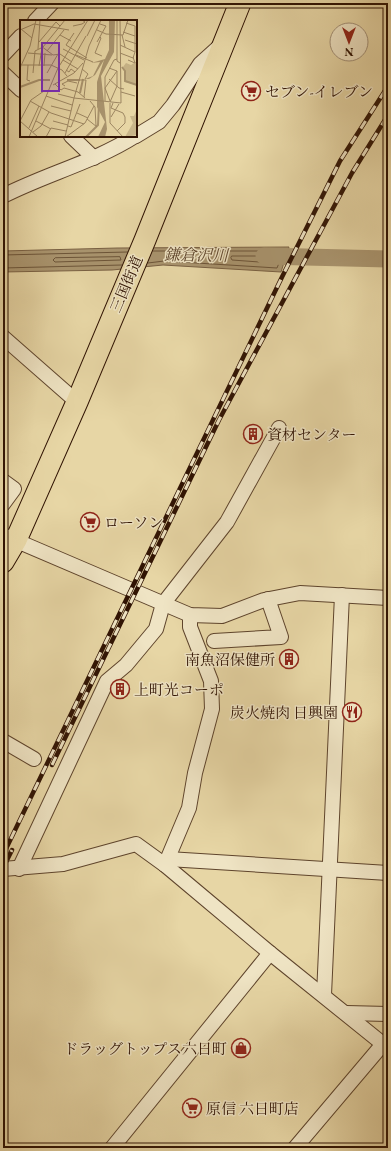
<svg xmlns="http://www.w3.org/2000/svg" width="391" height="1151" viewBox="0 0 391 1151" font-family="'EB Garamond','Noto Serif JP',serif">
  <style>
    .water { fill: #a9946e; stroke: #796043 }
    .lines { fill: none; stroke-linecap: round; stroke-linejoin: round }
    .shore { stroke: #6c5438; stroke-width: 1 }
    .river { stroke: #a9946e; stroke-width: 17 }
    .minor-casing { stroke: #5e442c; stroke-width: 16 }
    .highway-casing { stroke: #301303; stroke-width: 23 }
    .minor { stroke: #efe4c4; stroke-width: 14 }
    .highway { stroke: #e7d6a5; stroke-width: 21 }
    .rail-casing { stroke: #301303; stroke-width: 4.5 }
    .rail { stroke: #efe4c4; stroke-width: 3; stroke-dasharray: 9; stroke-linecap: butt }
    .labels { text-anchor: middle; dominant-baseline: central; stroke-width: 3; stroke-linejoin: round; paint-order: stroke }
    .poi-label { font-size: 15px; fill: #301303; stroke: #efe4c4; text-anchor: start }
    .street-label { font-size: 15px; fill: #301303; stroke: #efe4c4 }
    .water-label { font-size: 16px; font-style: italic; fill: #60472e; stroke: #efe4c4 }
    .inset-river { fill: none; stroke: #a9946e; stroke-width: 2 }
    .inset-road { fill: none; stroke: #9e8864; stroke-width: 1 }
    .view { fill: #7b2cbf; fill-opacity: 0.15; stroke: #7b2cbf; stroke-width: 2 }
    .inset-edge { fill: none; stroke: #301303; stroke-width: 2 }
  </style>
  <rect width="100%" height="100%" fill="#e7d6a5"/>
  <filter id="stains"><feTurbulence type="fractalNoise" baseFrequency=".005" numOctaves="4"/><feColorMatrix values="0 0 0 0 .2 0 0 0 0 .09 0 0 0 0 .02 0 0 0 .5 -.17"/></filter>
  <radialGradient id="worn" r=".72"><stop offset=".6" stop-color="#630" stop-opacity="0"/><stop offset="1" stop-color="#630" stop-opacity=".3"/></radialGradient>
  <!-- water -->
  <polygon class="water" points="289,247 281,272 163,265 112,270 3,272 3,251 117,248"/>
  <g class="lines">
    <!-- shore -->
    <g class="shore">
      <polyline points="3,255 128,252"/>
      <polygon points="232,256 274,256 276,258 273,263 232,260 231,258"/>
      <polygon points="120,257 121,260 55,262 53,260 55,258"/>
      <polyline points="148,263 164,261 277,268 283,253 281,251 153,251"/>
      <polyline points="3,268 122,265"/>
    </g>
    <!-- river -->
    <polyline class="river" points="264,256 388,259"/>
    <!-- minor casing -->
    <g class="minor-casing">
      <g id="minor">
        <polyline points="35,21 52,3"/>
        <polyline points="3,55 21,36"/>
        <polyline points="3,73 21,90"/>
        <polyline points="71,136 94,158"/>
        <polyline points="136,136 159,122 173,105 200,64 221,45"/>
        <path d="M3 196C46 174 94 162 135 136"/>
        <polyline points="3,337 77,402"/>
        <polyline points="3,481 14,489 3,504"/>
        <polyline points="3,535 190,615 222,616 264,600 300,593 388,598"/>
        <polyline points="214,641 281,637 268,599"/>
        <polyline points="3,741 34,759"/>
        <polyline points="168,859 388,873"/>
        <polyline points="165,865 189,808 195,773 212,709 211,681 190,627 190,615"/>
        <polyline points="3,869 63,864 136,844 165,865 270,953 388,1048"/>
        <polyline points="19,869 107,681 126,665 156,629 163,604 227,522 279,428"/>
        <polyline points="324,995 342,595"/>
        <polyline points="346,1013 388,1014"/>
        <polyline points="112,1148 270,953"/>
        <polyline points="295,1148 383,1044 388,1041"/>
      </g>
    </g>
    <!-- highway casing -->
    <g class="highway-casing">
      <polyline id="highway" points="3,562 16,540 77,402 145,240 240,3"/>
    </g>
    <!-- minor -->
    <use href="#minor" class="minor"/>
    <!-- highway -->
    <use href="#highway" class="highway"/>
    <!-- rail casing -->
    <g class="rail-casing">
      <g id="rail">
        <polyline points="52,765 219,420 352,173 388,115"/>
        <polyline points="3,855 282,277 340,161 388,86"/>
        <polyline points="3,868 12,850"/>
      </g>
    </g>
    <!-- rail -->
    <use href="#rail" class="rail"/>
  </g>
  <!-- icons -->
  <defs>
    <g id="supermarket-ring" transform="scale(1)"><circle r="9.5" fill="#efe4c4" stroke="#8f2418" stroke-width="1.5"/><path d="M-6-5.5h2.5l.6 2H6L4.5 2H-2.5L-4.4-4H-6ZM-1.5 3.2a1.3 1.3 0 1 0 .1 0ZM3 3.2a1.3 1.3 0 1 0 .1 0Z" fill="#8f2418"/></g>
    <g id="building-ring" transform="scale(1)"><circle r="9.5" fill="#efe4c4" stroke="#8f2418" stroke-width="1.5"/><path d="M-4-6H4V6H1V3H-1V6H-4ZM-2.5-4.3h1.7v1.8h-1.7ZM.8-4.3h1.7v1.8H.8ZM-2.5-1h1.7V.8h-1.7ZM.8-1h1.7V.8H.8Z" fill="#8f2418"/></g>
    <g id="restaurant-ring" transform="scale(1)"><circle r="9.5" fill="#efe4c4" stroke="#8f2418" stroke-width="1.5"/><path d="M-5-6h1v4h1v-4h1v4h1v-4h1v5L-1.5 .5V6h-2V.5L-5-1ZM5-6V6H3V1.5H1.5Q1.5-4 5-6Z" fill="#8f2418"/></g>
    <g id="shop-ring" transform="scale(1)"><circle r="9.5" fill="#efe4c4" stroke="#8f2418" stroke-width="1.5"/><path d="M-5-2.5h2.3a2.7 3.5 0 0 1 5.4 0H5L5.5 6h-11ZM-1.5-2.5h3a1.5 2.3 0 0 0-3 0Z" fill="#8f2418"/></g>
  </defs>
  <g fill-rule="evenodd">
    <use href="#supermarket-ring" x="251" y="91"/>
    <use href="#building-ring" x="253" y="434"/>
    <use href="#supermarket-ring" x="90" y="522"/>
    <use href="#building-ring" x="289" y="659"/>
    <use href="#building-ring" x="120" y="689"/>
    <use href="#restaurant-ring" x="352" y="712"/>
    <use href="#shop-ring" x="241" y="1048"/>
    <use href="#supermarket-ring" x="192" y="1108"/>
  </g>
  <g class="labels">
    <!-- poi labels -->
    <g class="poi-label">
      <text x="265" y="91">セブン-イレブン</text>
      <text x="267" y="434">資材センター</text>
      <text x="104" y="522">ローソン</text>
      <text x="275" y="659" text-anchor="end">南魚沼保健所</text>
      <text x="134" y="689">上町光コーポ</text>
      <text x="338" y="712" text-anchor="end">炭火焼肉 日興園</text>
      <text x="227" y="1048" text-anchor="end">ドラッグトップス六日町</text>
      <text x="206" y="1108">原信 六日町店</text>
    </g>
    <!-- street labels -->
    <g class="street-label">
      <text transform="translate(126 284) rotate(-67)">三国街道</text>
    </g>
    <!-- water labels -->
    <g class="water-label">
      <text transform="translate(196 255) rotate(1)">鎌倉沢川</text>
    </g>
  </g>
  <!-- overview -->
  <g transform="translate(20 20)">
    <rect width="117" height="117" fill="#e7d6a5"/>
    <path d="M117 41V72V65L105 62V50L103 47 106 43 111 45ZM117 89V115L105 117 113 103 110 96H114Z" fill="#c8b589"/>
    <path d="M89 0H95L94 32 81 56 87 109 85 117H78L85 102 77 87V62L84 40 75 55 69 59 27 60 65 59 73 56 80 42 71 43 85 39 89 30Z" fill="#a9946e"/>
    <path class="inset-river" d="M102 47 105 51V61L117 65M47 60H60M0 67 19 60H30M60 73 63 59M66 117 78 105 79 83"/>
    <path class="inset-road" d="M97 0V41L100 43M53 6 62 4 65 2 62 0M1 9 12 18M0 10 14 4 49 10M77 10 86 14 103 15 108 0M103 12 115 16M54 13 46 25 67 38M40 15 51 21M102 15 105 27M67 16 75 0M80 17 81 18 75 33 82 36M105 20 117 24M19 22 36 2 40 6M77 22 86 6 80 4M100 25 115 32M21 26 33 35 40 34 52 42M18 29 20 0M43 29 64 40M27 31 44 10M8 33 32 35M100 33 113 38 115 32V6L106 3M56 35 73 42M43 40 58 49M108 40 115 43 113 37M2 45H31L42 50 47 56M8 45 7 60 10 61M19 46 22 28M24 46 25 33M0 48 10 26 16 0M89 48 97 51 85 68 90 81M62 49 68 54 65 59M46 50 49 52 51 49 55 52M13 53 15 31 23 27 45 0M27 53 38 34M45 53 66 16M89 59 99 68 104 69M59 60H66L64 77M35 64 41 70 44 68 58 72 65 78M33 65 54 53 63 43M45 66 42 64 48 61 57 63M101 72 115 76M38 74 54 78M26 76 52 85M54 78 69 26 81 0M10 81 31 93 64 104M70 81 75 87 76 106M85 81V57L94 40 97 39M90 82 97 66V51M90 83V103L103 117M93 83 91 88 103 93 105 97V103L97 111M31 86 51 91M57 93 68 98M91 97 99 84M67 99 77 107M0 101 18 117M0 101 11 80 24 71H28M16 101 31 109M33 101 48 105M48 106 51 107 60 84M9 108 19 86M13 112 21 106 29 92M9 117 38 48 68 0M26 117 31 108 46 111M45 117 54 78 101 83 100 0M46 117 65 103 74 86"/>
    <path class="view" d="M22 23H39V71H22Z"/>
    <rect width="117" height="117" class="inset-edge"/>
  </g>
  <!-- margin -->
  <rect width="391" height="1151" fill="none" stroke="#e7d6a5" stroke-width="16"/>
  <rect x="4" y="4" width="383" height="1143" fill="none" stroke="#301303" stroke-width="2"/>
  <rect x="8" y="8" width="375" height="1135" fill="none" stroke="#301303"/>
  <!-- north arrow -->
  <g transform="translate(349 42) rotate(180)"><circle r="19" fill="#efe4c4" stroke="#a39077"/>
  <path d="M0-3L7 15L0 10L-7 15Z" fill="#8f2418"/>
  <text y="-6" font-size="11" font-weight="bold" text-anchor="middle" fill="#301303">N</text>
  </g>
  <rect width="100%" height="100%" filter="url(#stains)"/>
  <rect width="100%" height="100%" fill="url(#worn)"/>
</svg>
